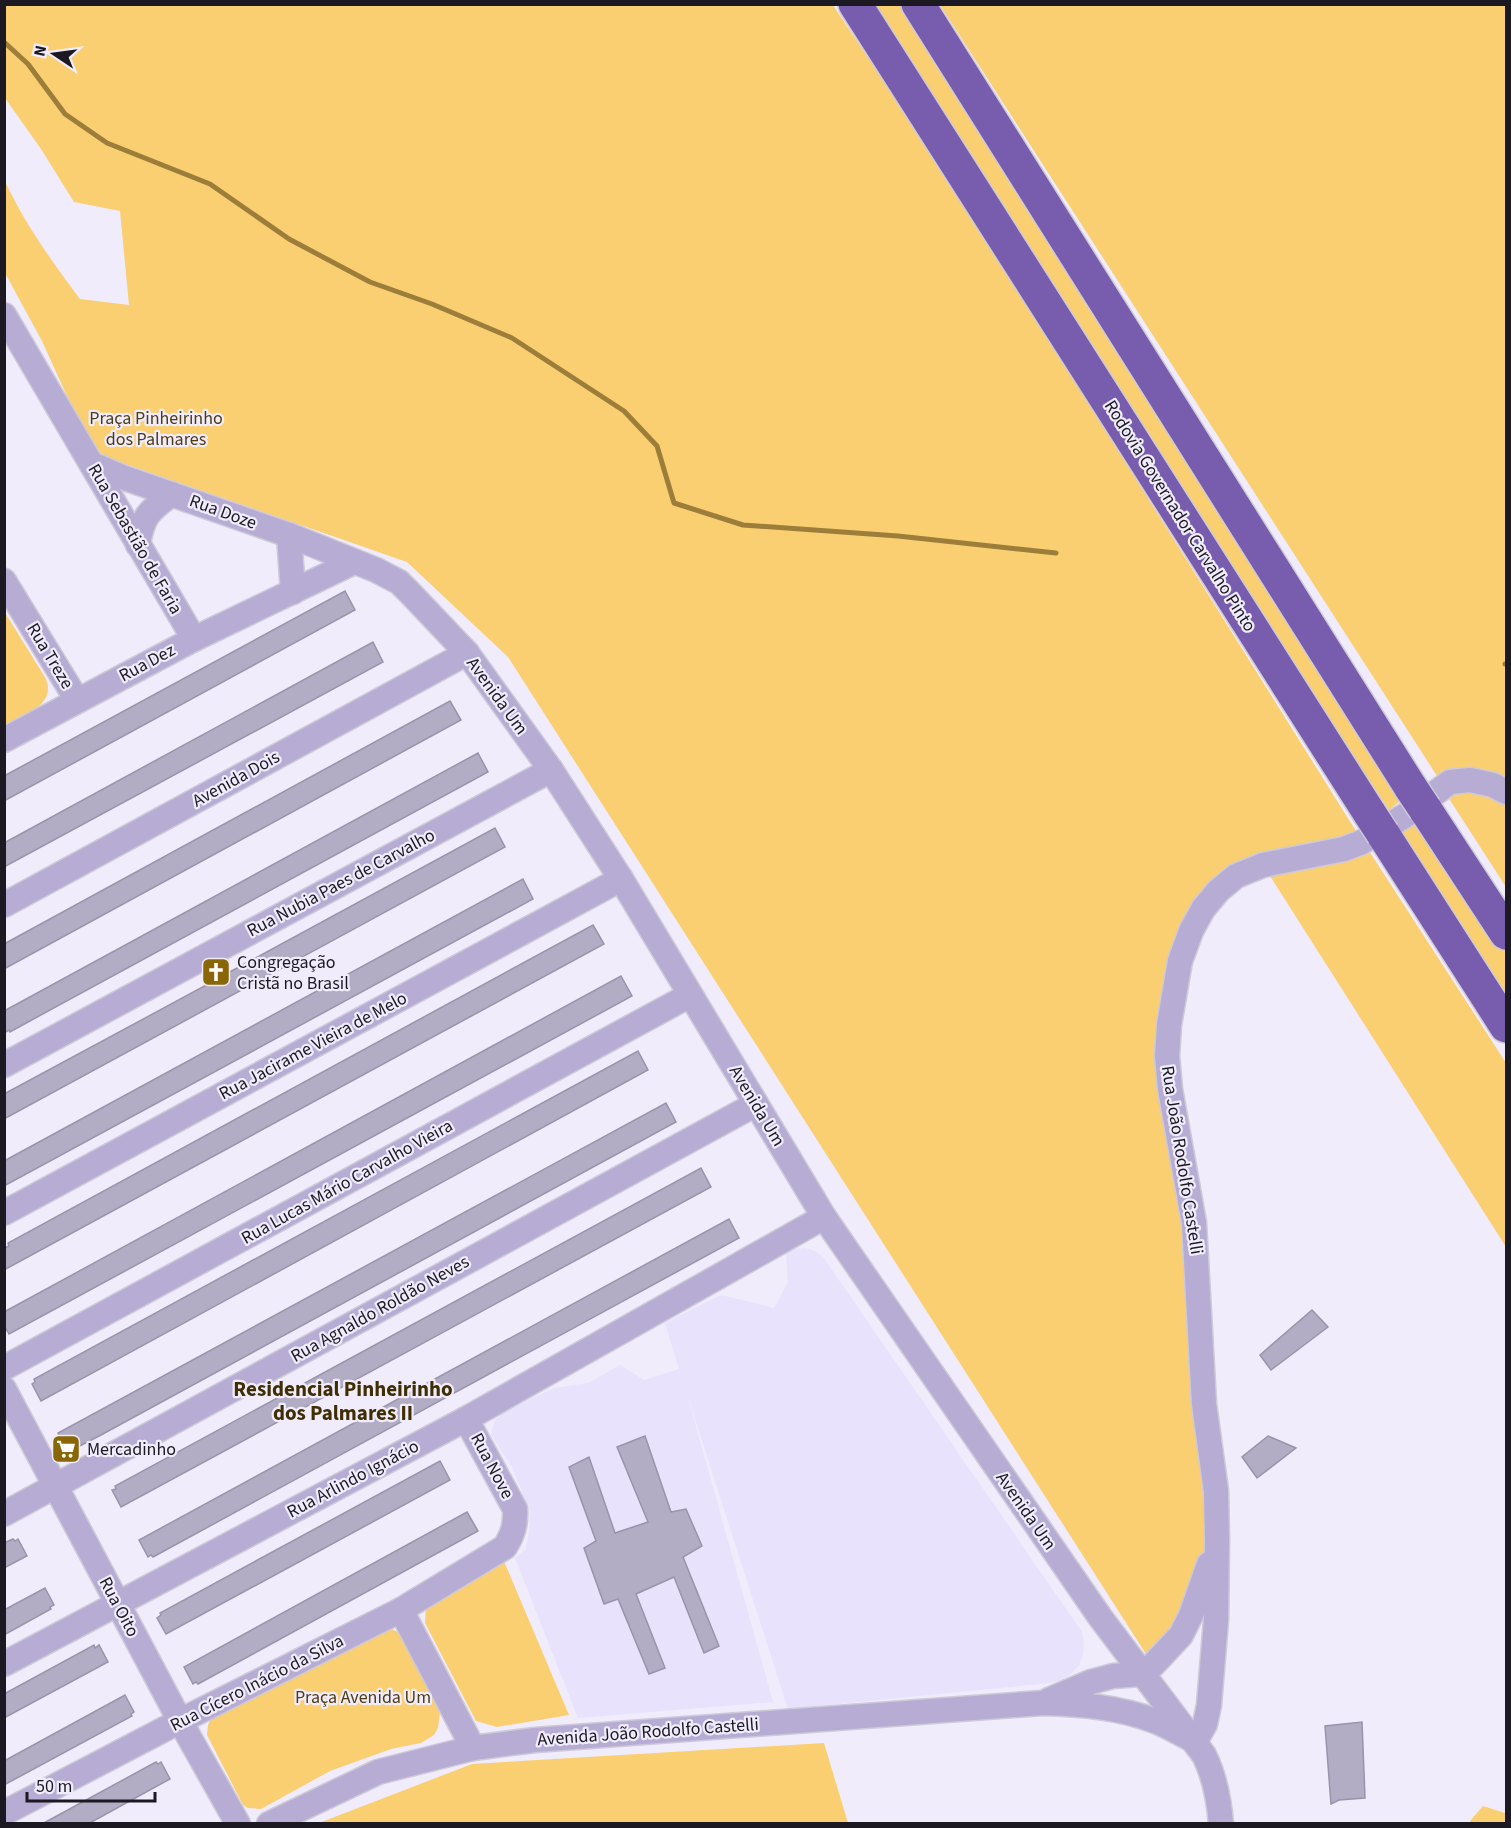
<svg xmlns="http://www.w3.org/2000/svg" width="1511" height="1828" viewBox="0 0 1511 1828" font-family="'Source Sans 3',sans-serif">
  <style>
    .built { fill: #e8e2fc }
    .green { fill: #facf72 }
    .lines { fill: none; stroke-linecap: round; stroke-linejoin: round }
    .stream { stroke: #9c7d3a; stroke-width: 5 }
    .building { fill: #b2acc4; stroke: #9993ab; stroke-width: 1.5 }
    .minor-casing { stroke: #cecad8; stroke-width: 27 }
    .highway-casing { stroke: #cecad8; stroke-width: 36 }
    .minor { stroke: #b7acd3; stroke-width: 24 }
    .highway { stroke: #785dae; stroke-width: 33 }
    .highway-bridge-casing { stroke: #cecad8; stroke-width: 36; stroke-linecap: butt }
    .highway-bridge { stroke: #785dae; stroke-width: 33 }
    .labels { text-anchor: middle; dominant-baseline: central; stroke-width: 4.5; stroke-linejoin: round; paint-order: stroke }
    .park-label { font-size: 18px; fill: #4e3c12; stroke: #f0ecfb }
    .street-label { font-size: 18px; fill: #1c1922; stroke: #f0ecfb }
    .poi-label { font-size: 18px; fill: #1c1922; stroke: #f0ecfb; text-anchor: start }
    .quarter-label { font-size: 21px; font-weight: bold; fill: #3f2e04; stroke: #f0ecfb }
  </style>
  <rect width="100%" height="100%" fill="#f0ecfb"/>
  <!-- built -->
  <polygon class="built" points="805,1248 815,1251 823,1257 1082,1632 1084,1643 1083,1655 1079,1665 1071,1674 1061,1680 1050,1683 788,1709 687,1394 773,1702 578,1718 515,1558 525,1550 529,1533 530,1511 512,1467 491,1435 494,1422 503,1412 554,1388 588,1383 620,1365 644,1380 679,1369 665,1323 721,1295 774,1308 788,1282 786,1253 795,1249"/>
  <!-- green -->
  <g class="green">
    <path d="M5 5H833L944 172 1349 820 1506 1063V1247L1263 865 1218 891 1163 1018 1217 1548 1153 1665 508 657 407 562 114 460 98 452 86 438 42 341 5 273 4 179C24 223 51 260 80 299L129 305 120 211 74 202 41 149 5 98Z"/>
    <polygon points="867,5 902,5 1409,794 1389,810 1265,624"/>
    <polygon points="940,5 1506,5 1506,776 1472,767 1439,779"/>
    <path d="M4 611 46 679C57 705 22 716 5 727Z"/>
    <polygon points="1447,789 1506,796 1506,887 1446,794"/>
    <polygon points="1421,814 1506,944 1506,995 1399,827"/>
    <polygon points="503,1559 569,1715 497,1727 476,1721 425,1623 426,1607"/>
    <polygon points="381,1626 392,1629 401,1634 440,1712 438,1728 434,1735 421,1743 391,1749 330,1771 261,1809 248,1808 243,1805 207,1735 208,1725 212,1716"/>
    <polygon points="824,1743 848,1823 319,1823 472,1764"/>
    <polygon points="1483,1806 1505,1813 1506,1823 1471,1823 1470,1821"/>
  </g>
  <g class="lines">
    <!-- stream -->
    <g class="stream">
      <polyline points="4,42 28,64 65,114 107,143 210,184 289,239 370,282 432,304 512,338 624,411 657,446 674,503 743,525 898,536 1056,553"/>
      <polyline points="1505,664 1506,664"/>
    </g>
  </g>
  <!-- building -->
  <g class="building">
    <polygon points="345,591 355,610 4,801 4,776"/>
    <polygon points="373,642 383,662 4,867 4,843"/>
    <polygon points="450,701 461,720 4,969 4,944"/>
    <polygon points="478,753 488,772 28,1022 10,1032 9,1030 4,1033 4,1011"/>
    <polygon points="495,828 505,847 4,1119 4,1094 212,982 207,972 221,964 226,974"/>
    <polygon points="523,879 533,899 4,1186 4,1161"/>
    <polygon points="593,925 604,944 4,1270 4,1248 9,1246 8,1243"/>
    <polygon points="621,976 632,996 9,1334 4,1325 4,1312"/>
    <polygon points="638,1051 648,1070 41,1401 32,1384 35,1382 34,1379"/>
    <polygon points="666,1103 676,1122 101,1435 72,1450 71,1448 67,1450 58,1433"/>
    <polygon points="701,1168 711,1187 121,1507 112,1490 116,1489 115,1486"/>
    <polygon points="729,1219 739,1238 153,1557 151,1555 148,1557 139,1540"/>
    <polygon points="1312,1310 1328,1327 1271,1370 1260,1355"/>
    <polygon points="645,1436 671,1512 686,1509 702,1546 683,1557 719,1646 704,1653 674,1577 636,1594 665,1668 649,1674 618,1599 604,1604 584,1548 596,1541 569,1467 589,1457 615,1533 648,1522 617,1447"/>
    <polygon points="1268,1436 1296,1448 1257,1478 1242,1457"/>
    <polygon points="440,1461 450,1480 166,1634 157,1618 161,1615 160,1613"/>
    <polygon points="467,1512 478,1531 198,1684 196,1682 193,1684 184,1667"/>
    <polygon points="13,1539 15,1541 18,1539 27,1556 4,1568 4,1543"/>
    <polygon points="45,1588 54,1605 50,1607 51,1609 4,1635 4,1610"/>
    <polygon points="94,1645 95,1648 99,1645 108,1662 4,1718 4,1694"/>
    <polygon points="125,1695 134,1712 131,1714 132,1716 4,1785 4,1761"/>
    <polygon points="1362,1722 1365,1798 1339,1800 1331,1804 1325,1726"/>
    <polygon points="156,1762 158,1764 161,1762 170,1779 88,1824 42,1824"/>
  </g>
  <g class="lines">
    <!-- minor casing -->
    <g class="minor-casing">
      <g id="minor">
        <polyline points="4,315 194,639"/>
        <path d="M92 464 122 477 289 535 376 570 399 582 411 594 467 653 551 770 621 879 824 1217 1100 1617 1204 1755C1215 1777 1219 1799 1221 1824"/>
        <polyline points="289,535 293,592"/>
        <path d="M138 545C142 517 149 510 172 494"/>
        <polyline points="4,581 77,700"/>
        <polyline points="4,740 194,639 354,562"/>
        <polyline points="4,905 467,653"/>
        <polyline points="4,1065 551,770"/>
        <polyline points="4,1213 621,879"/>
        <polyline points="4,1368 690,995"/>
        <polyline points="4,1389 180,1721 238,1824"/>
        <polyline points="4,1514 756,1104"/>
        <polyline points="401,1610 473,1748"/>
        <polyline points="4,1664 466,1419 824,1217"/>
        <polyline points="1049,1700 1091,1682 1113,1676 1141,1674 1153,1665 1181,1635 1191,1615 1209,1564"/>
        <polyline points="1195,1742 1205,1724 1209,1705 1216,1620 1217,1539 1216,1491 1204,1404 1194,1223 1170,1089 1167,1056 1169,1025 1180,961 1191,931 1203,909 1218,891 1236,876 1263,865 1344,849 1362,842 1406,815 1450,782 1470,780 1493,785 1506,792"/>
        <path d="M4 1813 180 1721 401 1610 505 1547C513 1534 516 1524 515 1509L466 1419"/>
        <path d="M269 1824 378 1772 473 1748 535 1740 1042 1703C1080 1704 1119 1707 1155 1721 1166 1725 1177 1732 1189 1738"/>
      </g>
    </g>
    <!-- highway casing -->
    <g class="highway-casing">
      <g id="highway">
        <polyline points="855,4 1370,814"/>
        <polyline points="918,4 1411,788"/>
        <polyline points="1425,809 1506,933"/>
        <polyline points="1383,834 1506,1026"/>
      </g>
    </g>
    <!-- minor -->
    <use href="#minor" class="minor"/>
    <!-- highway -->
    <use href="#highway" class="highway"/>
    <!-- highway-bridge casing -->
    <g class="highway-bridge-casing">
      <g id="highway-bridge">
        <polyline points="1411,788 1425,809"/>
        <polyline points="1370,814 1383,834"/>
      </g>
    </g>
    <!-- highway-bridge -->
    <use href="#highway-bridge" class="highway-bridge"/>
  </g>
  <!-- icons -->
  <defs>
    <g id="church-square" transform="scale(1.5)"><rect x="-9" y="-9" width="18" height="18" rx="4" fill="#8a6706" stroke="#f0ecfb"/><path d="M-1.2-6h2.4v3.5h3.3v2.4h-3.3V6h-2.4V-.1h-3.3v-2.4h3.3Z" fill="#fff"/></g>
    <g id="supermarket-square" transform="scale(1.5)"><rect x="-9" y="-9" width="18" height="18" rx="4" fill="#8a6706" stroke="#f0ecfb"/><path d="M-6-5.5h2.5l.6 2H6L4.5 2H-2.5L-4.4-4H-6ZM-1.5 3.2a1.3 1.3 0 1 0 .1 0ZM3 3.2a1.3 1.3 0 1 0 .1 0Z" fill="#fff"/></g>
  </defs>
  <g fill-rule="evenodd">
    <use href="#church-square" x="216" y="972"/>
    <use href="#supermarket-square" x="66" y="1449"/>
  </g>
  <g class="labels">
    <!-- park labels -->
    <g class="park-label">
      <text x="156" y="418">Praça Pinheirinho<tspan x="156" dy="21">dos Palmares</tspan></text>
      <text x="363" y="1697">Praça Avenida Um</text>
    </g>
    <!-- street labels -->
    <g class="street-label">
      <text transform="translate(223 512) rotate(20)">Rua Doze</text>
      <text transform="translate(1180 516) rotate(58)">Rodovia Governador Carvalho Pinto</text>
      <text transform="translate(135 539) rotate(60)">Rua Sebastião de Faria</text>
      <text transform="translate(50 656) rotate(59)">Rua Treze</text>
      <text transform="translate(147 663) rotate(-28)">Rua Dez</text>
      <text transform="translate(497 696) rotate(54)">Avenida Um</text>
      <text transform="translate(236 779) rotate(-29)">Avenida Dois</text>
      <text transform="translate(341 883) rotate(-28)">Rua Nubia Paes de Carvalho</text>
      <text transform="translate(313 1046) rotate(-28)">Rua Jacirame Vieira de Melo</text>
      <text transform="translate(757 1106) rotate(59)">Avenida Um</text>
      <text transform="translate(1182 1160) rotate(81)">Rua João Rodolfo Castelli</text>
      <text transform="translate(347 1182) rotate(-29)">Rua Lucas Mário Carvalho Vieira</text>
      <text transform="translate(380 1309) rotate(-29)">Rua Agnaldo Roldão Neves</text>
      <text transform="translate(492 1466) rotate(62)">Rua Nove</text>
      <text transform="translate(353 1479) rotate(-28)">Rua Arlindo Ignácio</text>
      <text transform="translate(1026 1511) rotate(55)">Avenida Um</text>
      <text transform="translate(119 1607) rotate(62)">Rua Oito</text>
      <text transform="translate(257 1683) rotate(-27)">Rua Cícero Inácio da Silva</text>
      <text transform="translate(648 1732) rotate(-4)">Avenida João Rodolfo Castelli</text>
    </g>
    <!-- poi labels -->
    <g class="poi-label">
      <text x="237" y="962">Congregação<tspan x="237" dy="21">Cristã no Brasil</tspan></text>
      <text x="87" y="1449">Mercadinho</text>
    </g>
    <!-- quarter labels -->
    <g class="quarter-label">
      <text x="343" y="1389">Residencial Pinheirinho<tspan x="343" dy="24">dos Palmares II</tspan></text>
    </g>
  </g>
  <!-- border -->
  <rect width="1511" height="1828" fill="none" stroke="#1c1922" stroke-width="12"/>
  <!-- north arrow -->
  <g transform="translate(54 54) rotate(283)" stroke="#f0ecfb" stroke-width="4.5" paint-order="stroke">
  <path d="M0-4.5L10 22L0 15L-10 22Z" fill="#1c1922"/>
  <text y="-9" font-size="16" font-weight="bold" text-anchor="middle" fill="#1c1922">N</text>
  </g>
  <!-- scale -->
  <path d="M27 1792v9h128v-9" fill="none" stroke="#1c1922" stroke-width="3"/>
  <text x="36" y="1792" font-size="18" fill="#1c1922" stroke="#f0ecfb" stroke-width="4.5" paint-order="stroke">50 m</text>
</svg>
